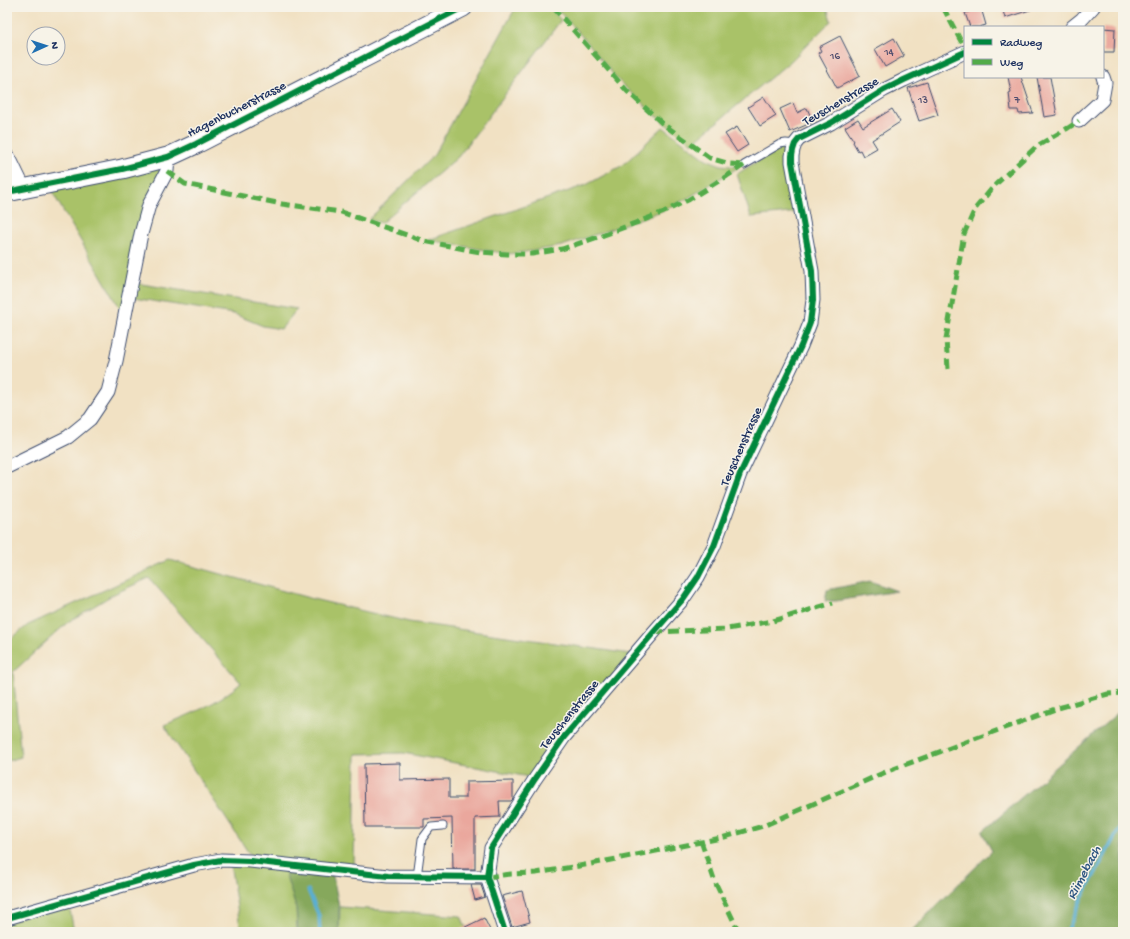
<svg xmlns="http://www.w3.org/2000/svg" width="1130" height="939" viewBox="0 0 1130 939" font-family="'Gochi Hand',sans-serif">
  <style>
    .green { fill: #a9c267; stroke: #627862 }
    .forest { fill: #86a85c; stroke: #506c5d }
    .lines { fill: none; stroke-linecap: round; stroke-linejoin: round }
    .stream { stroke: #58afd4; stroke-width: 3.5 }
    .building { fill: #eaa79d }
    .lane-casing { stroke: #3b4a6d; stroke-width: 9 }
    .street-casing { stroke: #3b4a6d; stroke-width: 15 }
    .secondary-casing { stroke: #3b4a6d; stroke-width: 21 }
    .lane { stroke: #fff; stroke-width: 7 }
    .street { stroke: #fff; stroke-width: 13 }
    .secondary { stroke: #fff; stroke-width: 19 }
    .quiet { stroke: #52ab49; stroke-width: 5; stroke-dasharray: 10 5; stroke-linecap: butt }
    .cycleway-casing { stroke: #f7f3e8; stroke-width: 8 }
    .cycleway { stroke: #00873e; stroke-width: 6 }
    .labels { text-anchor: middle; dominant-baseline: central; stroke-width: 3; stroke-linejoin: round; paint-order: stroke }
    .number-label { font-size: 11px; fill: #4f4d6e }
    .street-label { font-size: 13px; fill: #1b2f5e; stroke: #f7f3e8 }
    .water-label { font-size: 14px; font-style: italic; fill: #2d5581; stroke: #f7f3e8 }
  </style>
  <rect width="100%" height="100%" fill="#f7f3e8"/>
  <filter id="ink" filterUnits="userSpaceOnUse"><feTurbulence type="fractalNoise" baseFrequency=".025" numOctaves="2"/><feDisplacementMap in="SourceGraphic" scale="8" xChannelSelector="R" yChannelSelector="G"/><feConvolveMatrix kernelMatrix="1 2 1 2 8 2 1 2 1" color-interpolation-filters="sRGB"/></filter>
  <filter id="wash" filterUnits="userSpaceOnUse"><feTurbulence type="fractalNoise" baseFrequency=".012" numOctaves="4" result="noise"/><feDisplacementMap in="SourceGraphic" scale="16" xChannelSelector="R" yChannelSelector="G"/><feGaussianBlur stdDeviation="0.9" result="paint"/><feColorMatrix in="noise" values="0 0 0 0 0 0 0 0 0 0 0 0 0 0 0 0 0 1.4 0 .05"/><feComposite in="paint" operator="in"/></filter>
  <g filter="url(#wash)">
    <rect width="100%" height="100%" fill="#f1e1c3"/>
    <!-- green -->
    <g class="green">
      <polygon points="516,7 549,7 561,20 458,157 381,223 369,219 434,155"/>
      <polygon points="555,7 827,7 831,21 792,60 692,143 664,123 630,92 616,78 589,44"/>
      <polygon points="663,127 706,159 721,165 739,167 688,198 664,210 603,232 562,246 532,251 508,254 428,240 586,185 623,165"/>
      <polygon points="788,147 799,212 751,217 737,174 778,148"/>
      <polygon points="157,166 163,171 123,313 51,190"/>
      <polygon points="135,283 297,309 281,329 263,326 234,314 133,298"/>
      <path d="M170 560 313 599 409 622 631 654 534 778 403 753 356 754 354 869 252 858 164 725C192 714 218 703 241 683L149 578 114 594 68 622 13 672 21 757 7 761V642L28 625Z"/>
      <polygon points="230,863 284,868 296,907 297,932 241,932"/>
      <polygon points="69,904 74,932 7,932 7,921"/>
      <polygon points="340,907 461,916 468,932 339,932"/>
    </g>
    <!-- forest -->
    <g class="forest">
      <polygon points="870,581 897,591 836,601 825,601 827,590"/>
      <polygon points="1122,709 1123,709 1123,932 910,932 992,851 982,832"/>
      <polygon points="283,865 332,871 339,906 339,932 298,932 296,908"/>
    </g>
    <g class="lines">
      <!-- stream -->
      <g class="stream">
        <polyline points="308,890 319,916 320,932"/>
        <polyline points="1067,932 1081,900 1118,831 1123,825"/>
      </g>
    </g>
    <g id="blocks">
      <!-- building -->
      <g class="building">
        <polygon points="1002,7 1033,7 1033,9 1005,18"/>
        <polygon points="981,8 986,25 979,27 970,27 965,13"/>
        <polygon points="1103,28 1115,29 1114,52 1103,52"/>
        <polygon points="840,36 860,76 837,88 818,53 821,51 819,47"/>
        <polygon points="894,38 904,56 885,67 875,49"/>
        <polygon points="1008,77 1021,77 1033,113 1019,114 1018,110 1011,110 1009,93 1011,92"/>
        <polygon points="1037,77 1050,77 1057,115 1044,117"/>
        <polygon points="927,82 938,115 919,121 908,88"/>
        <polygon points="764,97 776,116 760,126 748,107"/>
        <polygon points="793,103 797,113 807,108 813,122 790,132 780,109"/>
        <polygon points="892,109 900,122 872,140 877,148 863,156 860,150 858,151 853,142 854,141 845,127 858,119 863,127"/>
        <polygon points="737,127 748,145 737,152 725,134"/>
        <polygon points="400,763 400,780 449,779 449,798 466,798 466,782 513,781 513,799 511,801 499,801 500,817 475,818 475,869 453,869 452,818 424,819 424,827 365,827 364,764"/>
        <polygon points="471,885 481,885 485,897 475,900"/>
        <polygon points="522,891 530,922 512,927 502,896"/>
        <polygon points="484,918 491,932 455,932"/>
      </g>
    </g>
  </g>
  <g filter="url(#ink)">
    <use href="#blocks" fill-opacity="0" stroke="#3b4a6d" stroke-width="1"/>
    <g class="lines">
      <!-- lane casing -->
      <g class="lane-casing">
        <g id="lane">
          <polyline points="744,165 780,144 786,143 795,144"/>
          <polyline points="417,877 422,839 431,827 443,826"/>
        </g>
      </g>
      <!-- street casing -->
      <g class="street-casing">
        <g id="street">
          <polyline points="1072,27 1082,19 1093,7"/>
          <polyline points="1079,121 1102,100 1105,83 1103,77"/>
          <polyline points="7,467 68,437 90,419 108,392 116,361 141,234 149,205 167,171 168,157"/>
          <polyline points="7,918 194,865 221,860 250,861 388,876 487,877"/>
          <polyline points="505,932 487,877 491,848 535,779 564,737 654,632 683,599 698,577 714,546 740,474 801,346 810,323 813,300 812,271 792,162 792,156 793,150 795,144 799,139 831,123 884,90 904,80 965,52"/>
        </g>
      </g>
      <!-- secondary casing -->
      <g class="secondary-casing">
        <g id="secondary">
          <polyline points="7,160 21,189"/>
          <polyline points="7,192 122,169 168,157 196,144 463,7"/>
        </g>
      </g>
      <!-- lane -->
      <use href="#lane" class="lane"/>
      <!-- street -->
      <use href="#street" class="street"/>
      <!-- secondary -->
      <use href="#secondary" class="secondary"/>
      <!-- quiet -->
      <g class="quiet">
        <polyline points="553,7 628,92 663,124 710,158 730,164 744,165"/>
        <polyline points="943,7 965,49"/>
        <polyline points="167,171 185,184 282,204 341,212 424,241 480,252 507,254 532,254 562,249 604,235 664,212 688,200 727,176 744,165"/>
        <polyline points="948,369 946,339 964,234 975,209 995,185 1037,146 1068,128 1079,121"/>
        <polyline points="654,632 727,629 773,621 833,603"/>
        <polyline points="701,841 715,882 739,932"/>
        <polyline points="487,877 511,874 536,873 591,864 721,838 763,826 888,771 1058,708 1108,694 1123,693"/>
      </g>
      <!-- cycleway casing -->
      <g class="cycleway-casing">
        <g id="cycleway">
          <polyline points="7,192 122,169 168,157 196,144 463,7"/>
          <polyline points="7,918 194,865 221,860 250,861 388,876 487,877"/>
          <polyline points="505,932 487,877 491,848 535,779 564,737 654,632 683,599 698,577 714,546 740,474 801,346 810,323 813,300 812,271 792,162 792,156 793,150 795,144 799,139 831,123 884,90 904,80 965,52"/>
        </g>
      </g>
      <!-- cycleway -->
      <use href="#cycleway" class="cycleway"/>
    </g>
  </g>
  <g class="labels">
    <!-- number labels -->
    <g class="number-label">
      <text x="889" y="53">14</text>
      <text x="835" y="57">16</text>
      <text x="923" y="101">13</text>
      <text x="1017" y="101">7</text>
    </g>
    <!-- street labels -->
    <g class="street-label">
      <text transform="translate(841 102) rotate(-30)">Teuschenstrasse</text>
      <text transform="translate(237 110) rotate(-27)">Hagenbucherstrasse</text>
      <text transform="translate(742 447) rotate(-66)">Teuschenstrasse</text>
      <text transform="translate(570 715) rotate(-51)">Teuschenstrasse</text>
    </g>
    <!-- water labels -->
    <g class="water-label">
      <text transform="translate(1085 873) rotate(-62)">Riimebach</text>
    </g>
  </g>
  <!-- margin -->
  <rect width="1130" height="939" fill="none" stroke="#f7f3e8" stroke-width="24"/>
  <!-- legend -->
  <rect x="964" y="26" width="140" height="52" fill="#f7f3e8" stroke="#9fa5b1"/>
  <rect x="972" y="39" width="20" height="6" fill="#00873e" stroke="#9fa5b1"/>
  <text x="1000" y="46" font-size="12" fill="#1b2f5e">Radweg</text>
  <rect x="972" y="59" width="20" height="6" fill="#52ab49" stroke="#9fa5b1"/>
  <text x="1000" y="66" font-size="12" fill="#1b2f5e">Weg</text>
  <!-- north arrow -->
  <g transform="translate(46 46) rotate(87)"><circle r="19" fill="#f7f3e8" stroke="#9fa5b1"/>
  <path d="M0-3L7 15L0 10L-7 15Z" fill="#1f6fb2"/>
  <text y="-6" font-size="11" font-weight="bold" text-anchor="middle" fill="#1b2f5e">N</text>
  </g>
</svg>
